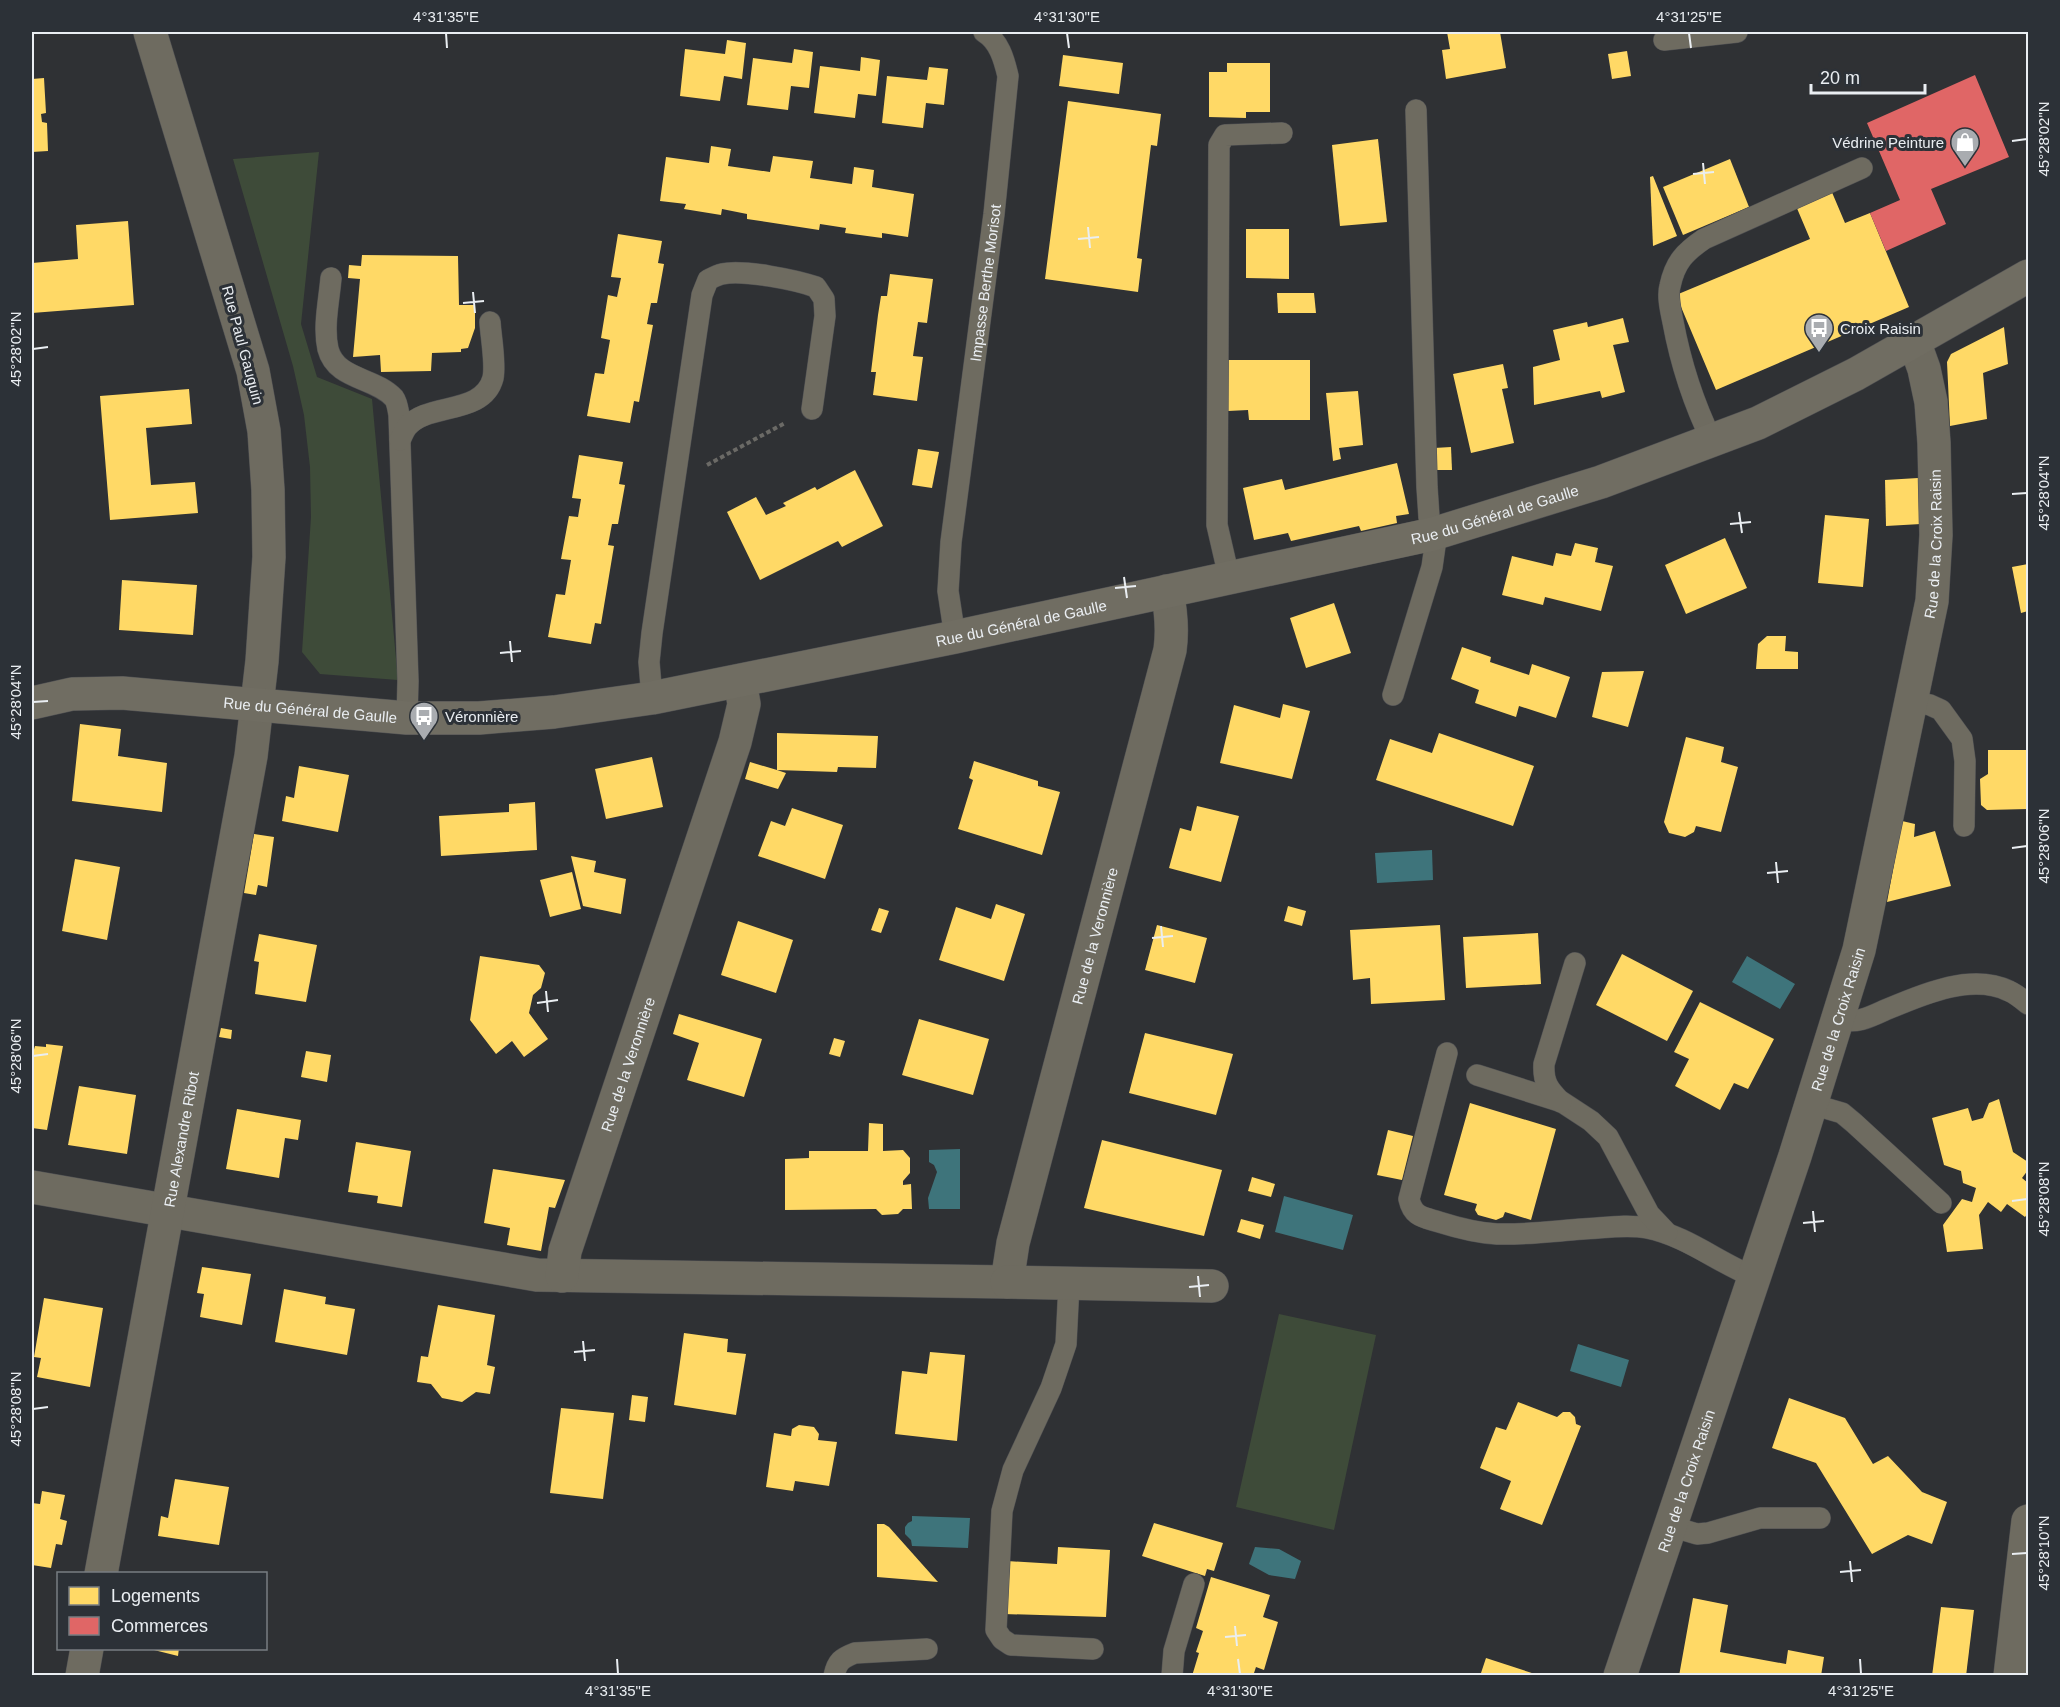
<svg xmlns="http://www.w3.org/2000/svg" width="2060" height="1707" viewBox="0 0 2060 1707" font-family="Arial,sans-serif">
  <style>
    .green { fill: #3e4b39 }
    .water { fill: #3e747b }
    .homes { fill: #ffd966 }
    .shops { fill: #e06666 }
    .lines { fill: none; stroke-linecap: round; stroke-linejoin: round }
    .lane-casing { stroke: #4e4f52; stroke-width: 22 }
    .street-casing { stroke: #4e4f52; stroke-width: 34 }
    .secondary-casing { stroke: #4e4f52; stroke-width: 34 }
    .path { stroke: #6b6a66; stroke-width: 4; stroke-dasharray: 4.5 3; stroke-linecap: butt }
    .lane { stroke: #6e6b60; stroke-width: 21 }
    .street { stroke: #6e6b60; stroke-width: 33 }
    .secondary { stroke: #706d62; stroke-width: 33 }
    .ticks { fill: none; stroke: #eaeef2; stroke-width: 2 }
    .labels { text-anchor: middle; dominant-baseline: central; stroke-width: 6; stroke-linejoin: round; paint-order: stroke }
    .poi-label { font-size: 15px; fill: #eaeef2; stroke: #2c3137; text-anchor: start }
    .street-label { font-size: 15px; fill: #eaeef2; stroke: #2c3137 }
    .neatline { fill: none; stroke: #eaeef2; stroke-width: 2 }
    .ticks-label { font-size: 15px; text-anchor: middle; fill: #eaeef2 }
  </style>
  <rect width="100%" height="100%" fill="#2f3134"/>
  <!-- green -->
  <g class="green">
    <polygon points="319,152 301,324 317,377 372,399 398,680 320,674 302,652 311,517 310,467 304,415 293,366 233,159"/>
    <polygon points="1279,1314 1376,1335 1334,1530 1236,1507"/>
  </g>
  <!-- water -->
  <g class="water">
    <polygon points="1432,850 1433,880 1377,883 1375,853"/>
    <polygon points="1747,956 1795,984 1780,1009 1732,982"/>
    <polygon points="960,1149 960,1209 929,1209 928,1198 937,1172 934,1165 929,1162 929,1150"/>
    <polygon points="1284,1196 1353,1215 1343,1250 1275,1232"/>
    <polygon points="1578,1344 1629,1360 1621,1387 1570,1371"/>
    <polygon points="912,1516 970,1518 968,1548 912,1546 911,1540 905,1534 905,1527 908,1523 912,1521"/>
    <polygon points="1255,1547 1279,1549 1301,1561 1295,1579 1269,1575 1249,1564"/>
  </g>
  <!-- homes -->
  <g class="homes">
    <polygon points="1447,32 1500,32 1506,68 1446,79 1442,50 1450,49"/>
    <polygon points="727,40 746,43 742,79 724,76 720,101 680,96 685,49 725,54"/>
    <polygon points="794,49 813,52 809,88 791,86 788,110 747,105 753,58 792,63"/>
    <polygon points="1627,51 1631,76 1612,79 1608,54"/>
    <polygon points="1063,55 1123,63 1119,94 1059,86"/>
    <polygon points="861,57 880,60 876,96 858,94 855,118 814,113 820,66 860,71"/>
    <polygon points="1227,63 1270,63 1270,112 1246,112 1246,118 1209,117 1209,72 1227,72"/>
    <polygon points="929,67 948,69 944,105 926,103 923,128 882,123 887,76 927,80"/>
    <polygon points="44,78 46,113 41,114 42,122 47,123 48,151 32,152 32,79"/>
    <polygon points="1068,101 1161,114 1157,146 1151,145 1137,258 1142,259 1138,292 1045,279"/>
    <polygon points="1378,139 1387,222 1340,226 1332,145"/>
    <polygon points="711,146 731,149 728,166 770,172 773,156 813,161 810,178 852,184 854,167 874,170 872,187 914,194 908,237 882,233 882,238 845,233 846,228 820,224 819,230 747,219 747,214 722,209 721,215 684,209 686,204 660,201 666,157 709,163"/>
    <polygon points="1730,159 1749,207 1683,235 1663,187"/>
    <polygon points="1653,176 1677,236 1653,246 1650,177"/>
    <polygon points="1831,190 1845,223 1870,213 1909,307 1716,390 1676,295 1810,239 1796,206"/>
    <polygon points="128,221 134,305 32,313 32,263 78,259 76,225"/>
    <polygon points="1246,229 1289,229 1289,279 1246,278"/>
    <polygon points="618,234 662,241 658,263 664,264 657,303 651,303 647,324 653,325 639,402 634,401 630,423 587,416 595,373 604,374 610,340 601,338 608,295 617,297 621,278 611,277"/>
    <polygon points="362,255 458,256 459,305 475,305 475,328 468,348 461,349 461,352 432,353 431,371 381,372 380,355 353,357 360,279 348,278 349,265 361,266"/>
    <polygon points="890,274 933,279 927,323 918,322 913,356 923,357 917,401 873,395 876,372 871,372 878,315 881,296 887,296"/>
    <polygon points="1277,293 1314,293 1316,313 1278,313"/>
    <polygon points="1623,318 1629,342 1613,345 1625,392 1602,398 1600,391 1534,405 1533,367 1560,360 1553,330 1587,322 1588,327"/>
    <polygon points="2004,327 2008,364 1983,373 1987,419 1950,426 1947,362 1951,354"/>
    <polygon points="1228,360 1310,360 1310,420 1249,420 1248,410 1228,411"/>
    <polygon points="1503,364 1508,388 1502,389 1514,443 1471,453 1453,374"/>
    <polygon points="189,389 192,424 146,428 151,485 195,482 198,513 110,520 100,396"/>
    <polygon points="1358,391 1363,445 1339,448 1341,459 1333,461 1326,393"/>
    <polygon points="1451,447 1452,470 1434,470 1434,448"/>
    <polygon points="918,449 939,452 932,488 912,485"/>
    <polygon points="579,455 623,462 619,484 625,485 618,524 612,524 608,545 614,546 601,624 595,623 591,644 548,637 556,594 565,595 571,560 561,559 569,516 578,517 581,499 572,498"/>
    <polygon points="1397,463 1409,514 1396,516 1397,523 1361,531 1359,526 1291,541 1288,533 1254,540 1243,488 1282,479 1285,490"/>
    <polygon points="855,470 883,526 842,547 838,541 760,580 727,512 756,497 766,515 786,506 783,503 815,487 817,490"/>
    <polygon points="1918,478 1921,524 1886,526 1885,480"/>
    <polygon points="1825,515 1869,519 1863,587 1818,583"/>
    <polygon points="1725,538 1747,588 1686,614 1665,565"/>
    <polygon points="1575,543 1598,548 1595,562 1613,566 1601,611 1545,597 1543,605 1502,595 1512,556 1553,566 1556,553 1571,556"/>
    <polygon points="2028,564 2028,611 2021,613 2012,567"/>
    <polygon points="122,580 197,585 193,635 119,630"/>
    <polygon points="1334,603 1351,653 1306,668 1290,618"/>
    <polygon points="1767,636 1786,636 1785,651 1798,652 1798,669 1756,669 1758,644"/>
    <polygon points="1462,647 1491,657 1490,662 1529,675 1532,664 1570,677 1556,718 1519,706 1516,717 1475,703 1479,690 1451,679"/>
    <polygon points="1644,671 1628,727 1592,717 1602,672"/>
    <polygon points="1283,704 1310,711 1292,779 1220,763 1234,705 1280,718"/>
    <polygon points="80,724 121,729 118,756 167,763 162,812 72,801"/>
    <polygon points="777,733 878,736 876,768 838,767 837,772 777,770 786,773 778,789 745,779 750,762 777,770"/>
    <polygon points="1439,733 1534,766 1513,826 1376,780 1390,739 1432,753"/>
    <polygon points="1686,737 1724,747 1721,762 1738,767 1721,832 1696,826 1694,832 1685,837 1669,833 1664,822"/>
    <polygon points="1988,750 2028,750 2028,809 1987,810 1981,805 1980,779 1988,774"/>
    <polygon points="652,757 663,807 606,819 595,769"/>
    <polygon points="974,761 1038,781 1038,786 1060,792 1042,855 958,829 973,780 969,778"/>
    <polygon points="299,766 349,775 338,832 282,821 286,796 294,798"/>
    <polygon points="535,802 537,850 441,856 439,816 509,812 509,804"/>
    <polygon points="1197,806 1239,816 1221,882 1169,868 1180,828 1191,831"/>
    <polygon points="792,808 843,825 825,879 758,856 771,821 785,826"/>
    <polygon points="1902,821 1915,824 1914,837 1935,831 1951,886 1887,902"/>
    <polygon points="254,834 274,837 267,887 258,885 256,895 244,893"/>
    <polygon points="571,856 596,861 594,872 626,879 621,914 583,906"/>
    <polygon points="75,859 120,867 107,940 62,931"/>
    <polygon points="572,872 581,909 550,917 540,880"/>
    <polygon points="996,904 1025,914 1004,981 939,960 956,907 991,919"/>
    <polygon points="1288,906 1306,911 1302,926 1284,921"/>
    <polygon points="879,908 889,911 881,933 871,930"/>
    <polygon points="738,921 793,940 776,993 721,975"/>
    <polygon points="1157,925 1207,938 1195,983 1145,970"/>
    <polygon points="1440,925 1445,1000 1371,1004 1370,978 1353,980 1350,930"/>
    <polygon points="1538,933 1541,984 1466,988 1463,937"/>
    <polygon points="259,934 317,945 306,1002 255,994 259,962 254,961"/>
    <polygon points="1622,954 1693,991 1667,1041 1596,1005"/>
    <polygon points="480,956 539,965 545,973 541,988 533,995 529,1013 548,1039 524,1057 512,1041 496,1054 470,1020"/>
    <polygon points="1700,1002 1774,1039 1748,1089 1734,1083 1720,1110 1675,1086 1689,1059 1674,1052"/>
    <polygon points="679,1014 762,1039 744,1097 687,1080 699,1043 673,1034"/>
    <polygon points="919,1019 989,1039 973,1095 902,1075"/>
    <polygon points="221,1028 232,1030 231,1039 219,1037"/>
    <polygon points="1145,1033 1233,1054 1216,1115 1129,1093"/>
    <polygon points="834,1038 845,1041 840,1057 829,1054"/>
    <polygon points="46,1044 63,1046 47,1130 32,1128 32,1053 33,1053 35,1046 46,1047"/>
    <polygon points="306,1051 331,1055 327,1082 301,1077"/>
    <polygon points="79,1086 136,1095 127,1154 68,1145"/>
    <polygon points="1999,1099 2013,1152 2028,1162 2028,1170 2022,1178 2028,1183 2028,1213 2025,1217 2007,1204 2001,1212 1988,1202 1979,1215 1983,1249 1947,1252 1943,1225 1962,1199 1972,1202 1976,1188 1963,1183 1961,1171 1944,1165 1932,1118 1968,1108 1972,1121 1983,1118 1989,1103"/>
    <polygon points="1470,1103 1556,1129 1531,1220 1505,1212 1503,1217 1496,1220 1478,1215 1475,1210 1477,1204 1444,1195"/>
    <polygon points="237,1109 301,1120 298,1140 285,1138 279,1178 226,1169"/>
    <polygon points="869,1123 883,1124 883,1151 903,1150 910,1158 910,1173 903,1181 903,1185 911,1184 912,1209 903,1209 898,1214 882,1215 876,1209 785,1210 785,1159 809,1158 809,1151 868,1151"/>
    <polygon points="1388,1130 1413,1136 1402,1180 1377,1175"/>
    <polygon points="1102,1140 1222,1170 1204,1236 1084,1208"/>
    <polygon points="356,1142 411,1151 402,1207 377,1203 378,1196 348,1192"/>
    <polygon points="493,1169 565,1180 555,1208 549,1207 541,1251 507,1245 510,1228 484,1223"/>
    <polygon points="1252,1177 1275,1184 1271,1197 1248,1191"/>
    <polygon points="1241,1219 1264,1225 1260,1239 1237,1232"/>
    <polygon points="202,1267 251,1274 242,1325 200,1317 204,1294 197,1293"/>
    <polygon points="284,1289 326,1297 325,1304 355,1309 347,1355 275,1342"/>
    <polygon points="44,1298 103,1308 90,1387 37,1377 41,1358 34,1357"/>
    <polygon points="438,1305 495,1315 487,1365 495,1367 490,1394 476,1392 462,1402 442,1398 431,1384 417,1382 421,1356 428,1357"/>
    <polygon points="684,1333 728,1339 727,1352 746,1354 736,1415 674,1405"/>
    <polygon points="930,1352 965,1355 957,1441 895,1434 902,1371 927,1374"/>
    <polygon points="632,1395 648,1397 645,1422 629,1420"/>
    <polygon points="1789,1398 1845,1418 1873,1464 1888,1456 1922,1492 1947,1502 1932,1544 1908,1535 1872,1554 1816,1463 1772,1448"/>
    <polygon points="1518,1402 1557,1417 1563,1412 1570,1412 1575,1417 1576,1424 1581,1426 1542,1525 1500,1509 1511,1481 1480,1468 1496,1427 1506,1430"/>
    <polygon points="561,1408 614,1413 603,1499 550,1493"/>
    <polygon points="799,1425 814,1427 819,1434 818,1440 837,1442 829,1486 795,1481 793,1491 766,1487 774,1433 791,1436 792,1429"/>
    <polygon points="175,1479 229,1487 219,1545 158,1536 161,1516 168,1518"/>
    <polygon points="42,1491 65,1495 60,1519 67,1521 62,1545 56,1544 51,1568 32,1565 32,1503 40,1504"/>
    <polygon points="1154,1523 1223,1543 1214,1571 1207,1569 1205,1576 1142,1556"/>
    <polygon points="877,1524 884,1524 889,1527 938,1582 877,1577"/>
    <polygon points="1058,1547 1110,1550 1106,1617 1004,1614 1007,1561 1057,1564"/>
    <polygon points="1211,1577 1270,1595 1263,1617 1278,1622 1264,1670 1256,1667 1253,1676 1192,1676 1199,1653 1196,1652 1203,1631 1196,1628"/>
    <polygon points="1693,1598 1728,1605 1720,1652 1786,1664 1788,1650 1824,1657 1821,1676 1679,1676"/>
    <polygon points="1941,1607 1974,1610 1966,1676 1932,1676"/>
    <polygon points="146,1648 179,1648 178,1656"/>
    <polygon points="1486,1658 1538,1675 1538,1676 1480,1676"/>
  </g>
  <!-- shops -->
  <polygon class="shops" points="1975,75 2009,157 1931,189 1946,224 1886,251 1870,213 1900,200 1867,123"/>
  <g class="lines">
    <!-- lane casing -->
    <g class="lane-casing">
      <g id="lane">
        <polyline points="1664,40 1737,32"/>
        <path d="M331 278C329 301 323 327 328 349 336 380 375 377 394 398 397 402 398 409 399 415L408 681 407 718"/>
        <path d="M400 440C402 436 404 431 407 427 427 402 483 416 493 378 496 364 491 338 490 322"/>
        <path d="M1712 441C1693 402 1681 365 1673 322 1671 312 1667 296 1670 286 1675 262 1685 252 1704 239L1862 168"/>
        <polyline points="1229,577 1217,525 1219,145 1225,135 1282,133"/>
        <path id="s1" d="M955 637 948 591 951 542 994 214 1008 76C1004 59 999 41 984 32"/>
        <polyline points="1393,695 1432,567 1435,546 1429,517 1427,487 1416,110"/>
        <path d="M652 698 649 662 652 633 702 295 708 280C712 278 717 275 722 274 742 269 796 280 816 287L824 299 825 316 812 409"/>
        <polyline points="1912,701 1930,705 1941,710 1962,739 1965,761 1964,826"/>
        <path d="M1839 1019C1855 1024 1868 1018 1883 1011 1919 996 1970 972 2009 991 2016 994 2022 999 2028 1004"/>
        <path d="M1447 1053 1409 1199C1413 1217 1423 1217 1439 1222 1458 1228 1477 1233 1497 1234 1525 1235 1555 1231 1583 1229 1604 1228 1627 1224 1647 1228 1687 1236 1717 1262 1754 1277"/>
        <polyline points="1477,1075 1562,1102 1591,1121 1608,1137 1649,1214 1667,1233"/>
        <path d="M1561 1102C1548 1089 1543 1082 1544 1064L1575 963"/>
        <polyline points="1811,1104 1842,1113 1854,1123 1941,1203"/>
        <polyline points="1069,1284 1066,1344 1051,1388 1013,1470 1002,1511 996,1630 1002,1639 1011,1645 1093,1649"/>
        <polyline points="1670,1526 1697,1534 1708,1533 1760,1518 1820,1518"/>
        <path d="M834 1676C837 1661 842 1658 855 1653L927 1649"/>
        <polyline points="1172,1676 1174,1651 1194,1584"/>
      </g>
    </g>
    <!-- street casing -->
    <g class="street-casing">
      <g id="street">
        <path id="s2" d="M32 1187 537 1275 1007 1282 1013 1243 1170 650C1173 629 1171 611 1167 591"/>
        <path id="s3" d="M562 1276 565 1251 735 742 744 704 740 681"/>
        <polyline points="1007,1282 1212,1286"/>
        <path id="s4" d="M101 1574 251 756 262 661 269 557 268 490 264 431 253 371 150 32"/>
        <polyline points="82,1676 87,1648"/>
        <path id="s5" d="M1620 1676 1795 1156 1859 950 1932 601 1936 535 1934 443 1931 402 1924 369 1914 341"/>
        <polyline points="2010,1676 2028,1521"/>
      </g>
    </g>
    <!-- secondary casing -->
    <g class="secondary-casing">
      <g id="secondary">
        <path id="s6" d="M32 703 72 694 122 693 407 718H479L554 712 652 698 955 637 1433 534 1601 482 1758 423 1856 374 2028 276"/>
      </g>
    </g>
    <!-- path -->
    <polyline class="path" points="707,465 785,423"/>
    <!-- lane -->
    <use href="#lane" class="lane"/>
    <!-- street -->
    <use href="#street" class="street"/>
    <!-- secondary -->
    <use href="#secondary" class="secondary"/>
  </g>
  <!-- ticks -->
  <path class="ticks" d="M446 33 447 48M1067 33 1069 48M1689 33 1691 48M2012 141 2027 139M1703 163 1705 184M1693 174 1714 172M1088 227 1090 248M1078 239 1099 237M473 292 475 313M463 303 484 301M33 349 48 347M2012 494 2027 493M1739 512 1742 533M1730 524 1751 522M1124 577 1127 598M1115 588 1136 586M510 641 512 662M500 653 521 651M33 702 48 701M2012 848 2027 846M1776 862 1778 883M1767 873 1788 871M1161 926 1163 947M1152 938 1173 936M546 991 548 1012M537 1003 558 1000M33 1056 48 1054M2012 1201 2027 1199M1813 1211 1815 1232M1803 1223 1824 1221M1198 1276 1200 1297M1189 1287 1209 1285M583 1341 585 1361M574 1352 595 1350M33 1409 48 1407M2012 1554 2027 1553M1850 1561 1852 1582M1840 1572 1861 1570M1235 1626 1237 1646M1225 1637 1246 1635M617 1659 618 1674M1238 1659 1240 1674M1860 1659 1861 1674"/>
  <!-- icons -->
  <defs>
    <g id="shop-pin" transform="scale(1.5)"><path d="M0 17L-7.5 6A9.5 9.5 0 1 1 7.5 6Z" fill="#a9acb0" stroke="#2c3137"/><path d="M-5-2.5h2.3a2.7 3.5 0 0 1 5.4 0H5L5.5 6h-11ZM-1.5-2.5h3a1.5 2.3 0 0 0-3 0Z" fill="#fff"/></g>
    <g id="bus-pin" transform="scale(1.5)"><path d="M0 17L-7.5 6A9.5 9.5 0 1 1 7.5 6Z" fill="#a9acb0" stroke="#2c3137"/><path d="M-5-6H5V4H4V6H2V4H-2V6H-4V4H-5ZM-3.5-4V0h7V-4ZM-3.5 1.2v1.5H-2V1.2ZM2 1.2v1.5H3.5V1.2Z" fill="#fff"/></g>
  </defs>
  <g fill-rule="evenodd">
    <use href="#shop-pin" x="1965" y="142"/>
    <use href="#bus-pin" x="1819" y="328"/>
    <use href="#bus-pin" x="424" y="716"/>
  </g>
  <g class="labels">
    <!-- poi labels -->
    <g class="poi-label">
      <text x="1944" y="142" text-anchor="end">Védrine Peinture</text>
      <text x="1840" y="328">Croix Raisin</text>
      <text x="445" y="716">Véronnière</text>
    </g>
    <!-- street labels -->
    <g class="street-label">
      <text stroke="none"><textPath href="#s1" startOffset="357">Impasse Berthe Morisot</textPath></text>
      <text transform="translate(243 345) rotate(75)">Rue Paul Gauguin</text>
      <text stroke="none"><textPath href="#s6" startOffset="1486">Rue du Général de Gaulle</textPath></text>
      <text stroke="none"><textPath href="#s5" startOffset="1178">Rue de la Croix Raisin</textPath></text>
      <text stroke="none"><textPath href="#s6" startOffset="1000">Rue du Général de Gaulle</textPath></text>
      <text stroke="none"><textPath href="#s6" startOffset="280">Rue du Général de Gaulle</textPath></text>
      <text stroke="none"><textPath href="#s2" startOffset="1340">Rue de la Veronnière</textPath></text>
      <text stroke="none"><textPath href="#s5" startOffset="692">Rue de la Croix Raisin</textPath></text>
      <text stroke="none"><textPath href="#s3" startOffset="222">Rue de la Veronnière</textPath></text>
      <text stroke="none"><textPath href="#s4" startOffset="442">Rue Alexandre Ribot</textPath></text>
      <text stroke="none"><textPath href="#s5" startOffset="206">Rue de la Croix Raisin</textPath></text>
    </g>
  </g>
  <!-- border -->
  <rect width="2060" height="1707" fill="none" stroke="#2c3137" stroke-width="66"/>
  <!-- legend -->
  <rect x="57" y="1572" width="210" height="78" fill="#2c3137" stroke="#787d82" stroke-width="1.5"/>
  <rect x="69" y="1587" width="30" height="18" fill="#ffd966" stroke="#787d82" stroke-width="1.5"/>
  <text x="111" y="1602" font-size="18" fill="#eaeef2">Logements</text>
  <rect x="69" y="1617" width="30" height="18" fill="#e06666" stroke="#787d82" stroke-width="1.5"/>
  <text x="111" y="1632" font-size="18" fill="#eaeef2">Commerces</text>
  <!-- scale -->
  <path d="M1811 84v9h114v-9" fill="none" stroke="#eaeef2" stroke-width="3"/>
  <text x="1820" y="84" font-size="18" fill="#eaeef2" stroke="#2c3137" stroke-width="4.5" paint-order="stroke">20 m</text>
  <rect x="33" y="33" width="1994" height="1641" class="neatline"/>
  <g class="ticks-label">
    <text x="446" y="22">4°31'35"E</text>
    <text x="1067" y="22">4°31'30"E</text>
    <text x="1689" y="22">4°31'25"E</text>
    <text transform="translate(2044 139) rotate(-90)" y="5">45°28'02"N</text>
    <text transform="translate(16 349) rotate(-90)" y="5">45°28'02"N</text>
    <text transform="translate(2044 493) rotate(-90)" y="5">45°28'04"N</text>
    <text transform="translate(16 702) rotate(-90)" y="5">45°28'04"N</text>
    <text transform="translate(2044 846) rotate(-90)" y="5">45°28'06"N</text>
    <text transform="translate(16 1056) rotate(-90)" y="5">45°28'06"N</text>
    <text transform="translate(2044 1199) rotate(-90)" y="5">45°28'08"N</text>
    <text transform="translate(16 1409) rotate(-90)" y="5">45°28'08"N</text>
    <text transform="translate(2044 1553) rotate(-90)" y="5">45°28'10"N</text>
    <text x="618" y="1696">4°31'35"E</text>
    <text x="1240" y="1696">4°31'30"E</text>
    <text x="1861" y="1696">4°31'25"E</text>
  </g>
</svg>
